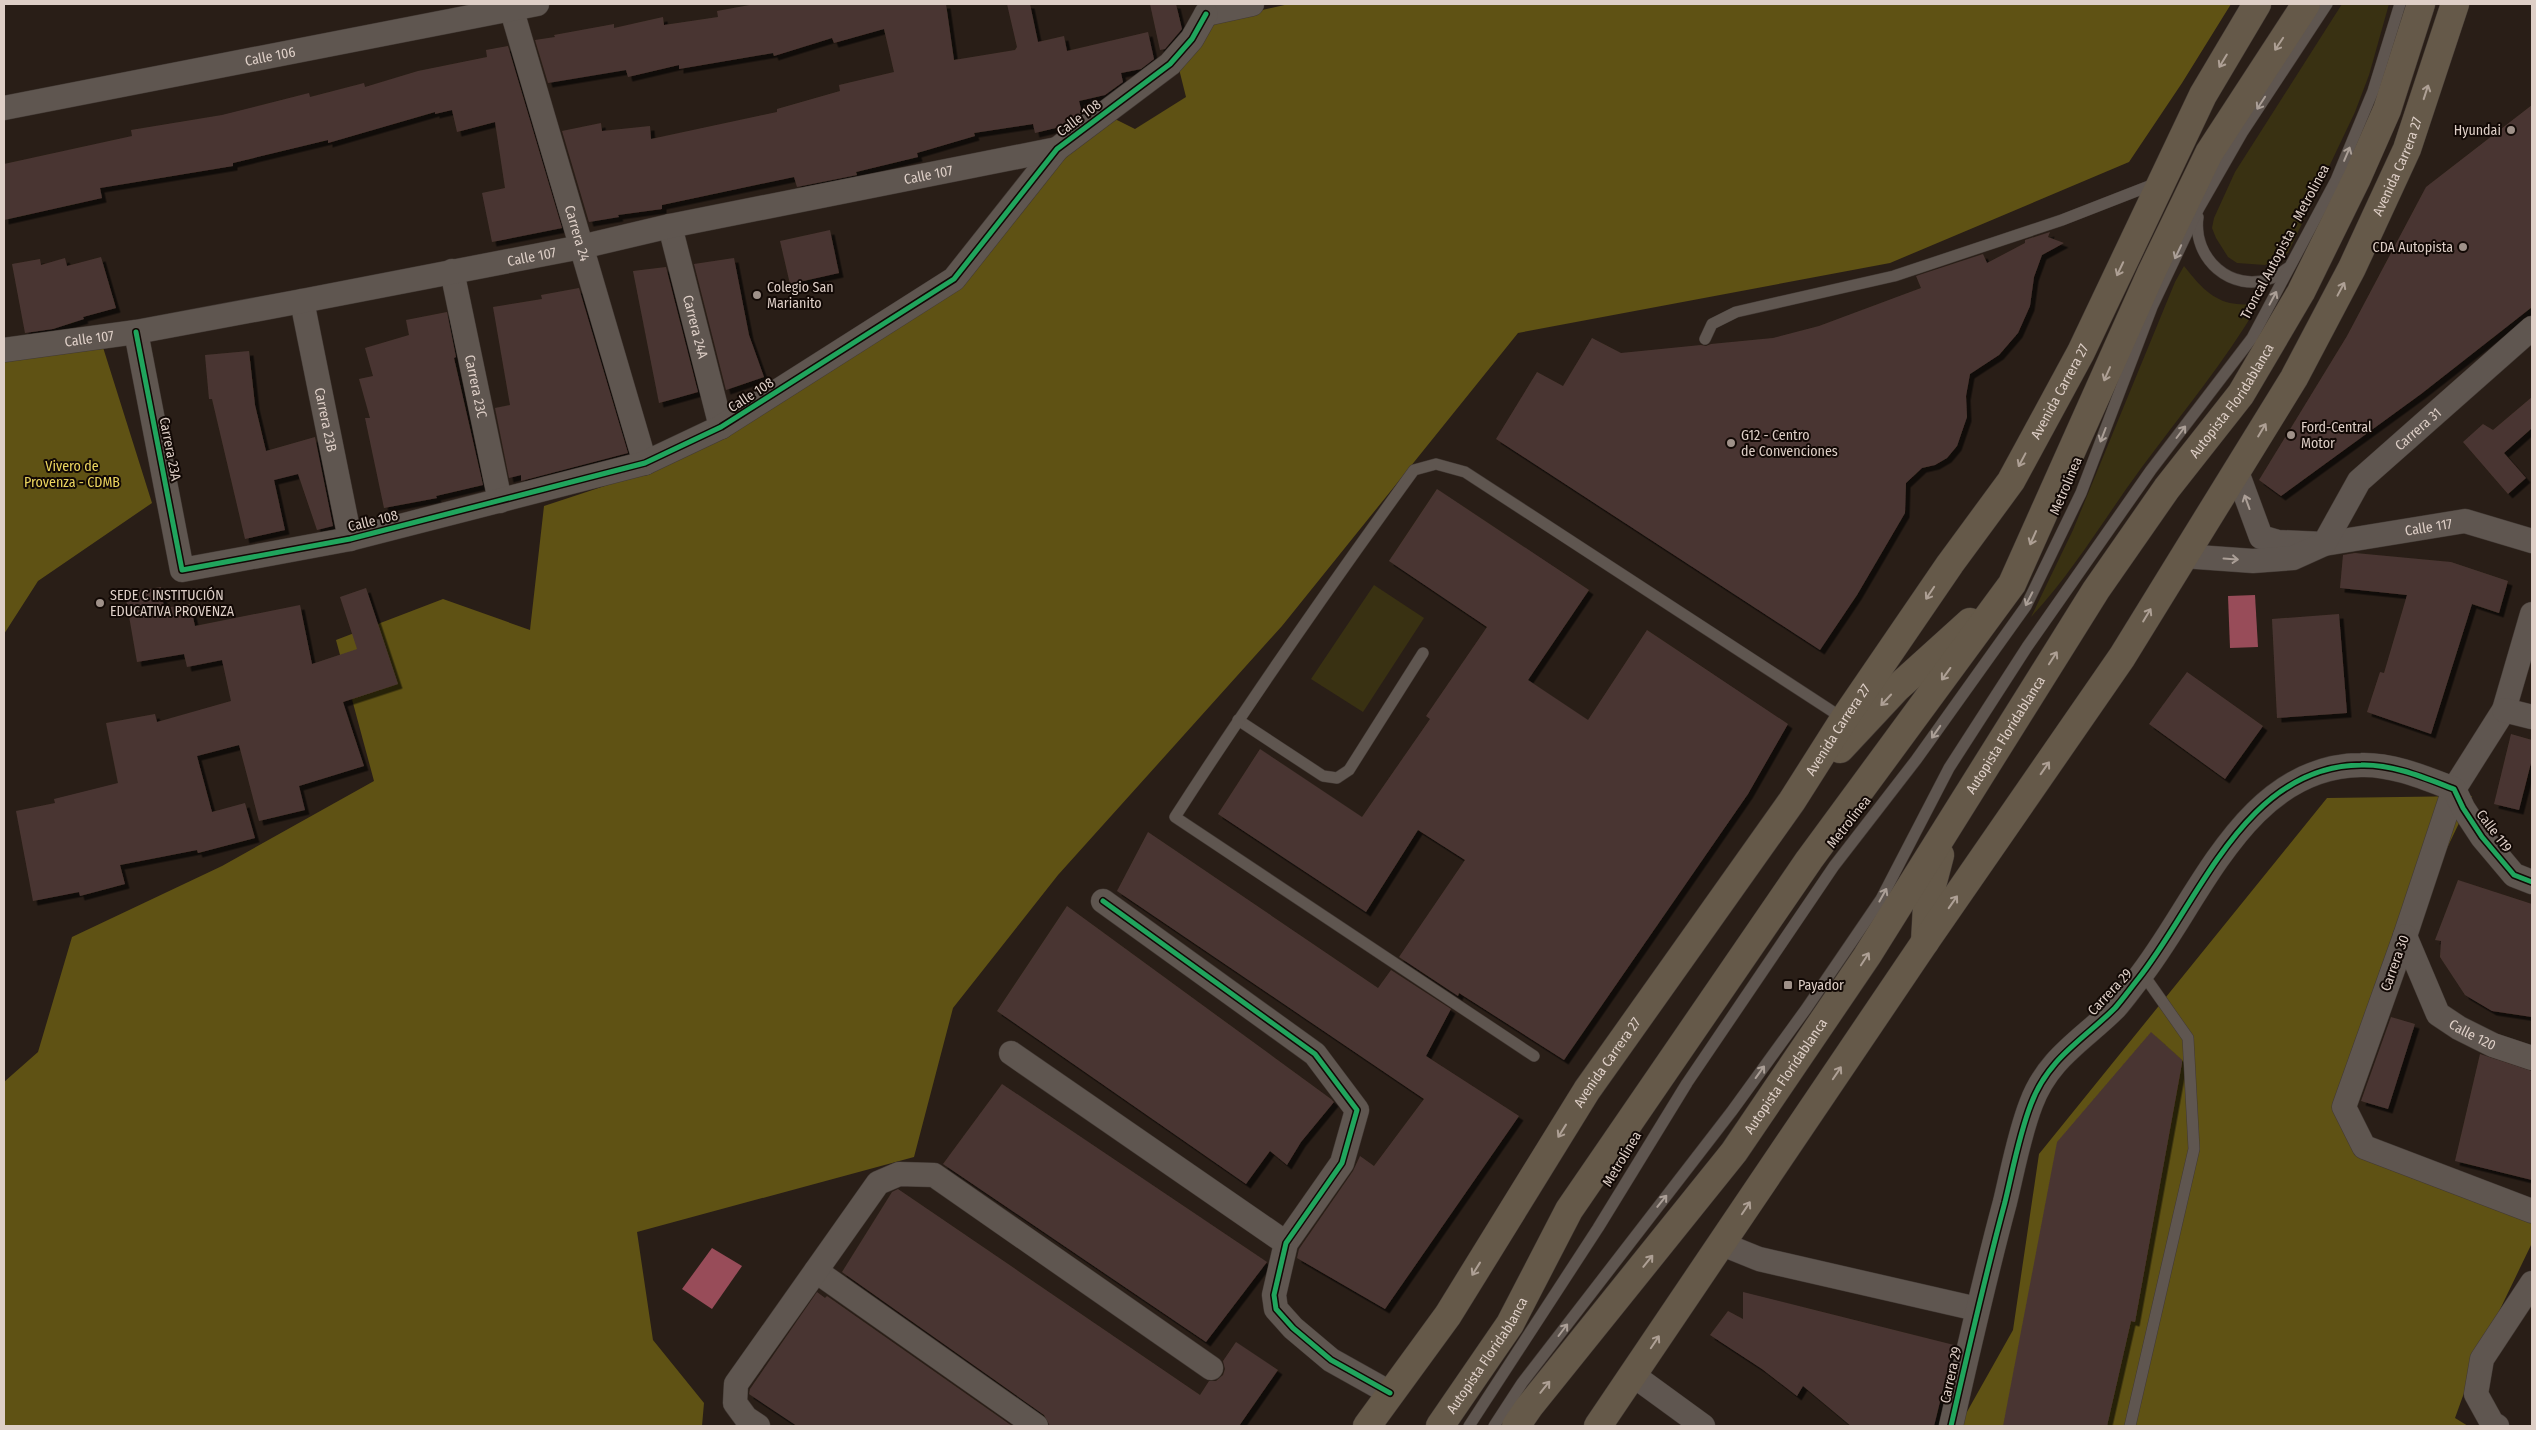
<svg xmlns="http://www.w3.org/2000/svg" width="2536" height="1430" viewBox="0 0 2536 1430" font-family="'Fira Sans Condensed',sans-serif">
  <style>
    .green { fill: #393112 }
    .forest { fill: #5f5214 }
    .water { fill: #984c59 }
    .building { fill: #4a3631; filter: url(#shadow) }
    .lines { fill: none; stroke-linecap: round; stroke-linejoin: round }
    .lane-casing { stroke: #423934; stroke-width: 12 }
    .street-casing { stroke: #423934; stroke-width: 25 }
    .highway-casing { stroke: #423934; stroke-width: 29 }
    .lane { stroke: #5f5650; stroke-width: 11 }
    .street { stroke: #5f5650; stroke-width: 24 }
    .highway { stroke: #655949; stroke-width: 28 }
    .cycleway-casing { stroke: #120905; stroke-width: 8 }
    .cycleway { stroke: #20a55d; stroke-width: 5 }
    .oneway { stroke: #aea095 }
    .oneway2 { stroke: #ab9f97 }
    .poi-dot { fill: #9f9189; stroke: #120905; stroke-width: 2 }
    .labels { text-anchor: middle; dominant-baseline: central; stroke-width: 4; stroke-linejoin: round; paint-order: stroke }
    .street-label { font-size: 14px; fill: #decfc7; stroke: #120905 }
    .poi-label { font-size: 14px; fill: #decfc7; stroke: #120905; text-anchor: start }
    .park-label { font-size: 14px; fill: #ecd55f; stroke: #120905 }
  </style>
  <defs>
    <filter id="shadow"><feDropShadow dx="4.5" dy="4.5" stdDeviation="0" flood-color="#0009"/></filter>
  </defs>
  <rect width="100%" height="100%" fill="#291e17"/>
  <!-- green -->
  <g class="green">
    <polygon points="2342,4 2389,4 2369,75 2355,112 2288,253 2265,265 2237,263 2228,257 2216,238 2212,228 2214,218 2235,172"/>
    <path d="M2184 266C2197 282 2209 298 2230 303 2239 305 2249 304 2258 305 2224 363 2182 413 2142 467 2105 517 2074 571 2031 617L2073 530 2175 282Z"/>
    <polygon points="1374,585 1424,618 1363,712 1311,679"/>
  </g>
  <!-- forest -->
  <g class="forest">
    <polygon points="1289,4 2231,4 2182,83 2129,162 1890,263 1518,333 1282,626 1058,875 953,1008 914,1157 637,1232 653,1340 704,1403 702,1426 4,1426 4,1082 38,1052 72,937 222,866 374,781 336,640 443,599 530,630 544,506 644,473 959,283 1051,168 1115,119 1135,129 1186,97 1179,69 1214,21"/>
    <polygon points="101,341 152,503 38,581 4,634 4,362"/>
    <polygon points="2472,796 2405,936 2344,1107 2364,1147 2532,1211 2532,1243 2477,1357 2455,1418 2468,1426 1959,1426 2013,1330 2039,1154 2327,798"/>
  </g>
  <!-- water -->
  <g class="water">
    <polygon points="2255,595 2258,647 2230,648 2228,596"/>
    <polygon points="712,1248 742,1266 712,1309 682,1289"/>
  </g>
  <!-- building -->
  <g class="building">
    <polygon points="755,4 946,4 954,60 1015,50 1017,47 1007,4 1030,4 1038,42 1064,36 1067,51 1148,32 1154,59 1141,69 1121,73 1123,82 1105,95 1079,101 1082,113 1064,126 1035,133 1033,124 974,133 975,136 917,153 918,157 856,172 857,175 797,187 794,177 662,205 662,209 618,215 619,217 589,222 562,131 601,123 602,131 650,126 651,139 777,112 777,109 840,91 839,85 894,72 884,29 834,43 832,38 774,56 773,53 679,69 679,65 628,77 626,70 548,83 535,40 555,37 554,35 614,24 614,28 663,17 664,25 718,17 717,11"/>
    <polygon points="1150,4 1176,4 1182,29 1165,49 1160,50"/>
    <polygon points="508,46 562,228 492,242 482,193 505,188 495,122 457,132 452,110 435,114 435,112 328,143 328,140 233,163 233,166 100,188 102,198 4,220 4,164 132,136 131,130 222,115 309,93 310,97 364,83 365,87 418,71 487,57 486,50"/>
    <polygon points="2532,105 2532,307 2421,394 2281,496 2259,480 2347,336 2426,187"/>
    <polygon points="830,230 839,273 790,284 780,241"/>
    <polygon points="2050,232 2048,237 2064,243 2042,255 2034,277 2030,306 2018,333 1999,355 1970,374 1966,396 1967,417 1957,446 1947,458 1935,465 1922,468 1906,483 1905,513 1857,595 1820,650 1496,439 1537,372 1563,386 1592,338 1621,353 1701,345 1706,346 1711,344 1773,338 1819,326 1921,288 1916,276 1983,254 1987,263 2025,243 2025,240"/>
    <polygon points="101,257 116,308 83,317 84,319 53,329 25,333 12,264 40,259 41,265 65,258 67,266"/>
    <polygon points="734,258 749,335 764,377 726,390 694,264"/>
    <polygon points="666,267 698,392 659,403 633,271"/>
    <polygon points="579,288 628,453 521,481 521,475 509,478 495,408 510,405 493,307 542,299 541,295"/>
    <polygon points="447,312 456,357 454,358 483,485 436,496 437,498 384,508 365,418 370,418 359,379 373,376 365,348 409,335 406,320"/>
    <polygon points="249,351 255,405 266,451 315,437 333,526 317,530 298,474 274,480 285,530 245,539 212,399 209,399 205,355"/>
    <polygon points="2532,397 2532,428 2504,453 2526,478 2508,494 2463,442 2483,424 2493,430"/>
    <polygon points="1437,489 1589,590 1528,680 1588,720 1647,630 1788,724 1748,794 1564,1060 1459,993 1458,996 1399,957 1465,860 1418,830 1366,912 1218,814 1260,749 1362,817 1430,719 1426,716 1487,627 1389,561"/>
    <polygon points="2355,553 2451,562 2508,581 2499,613 2472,604 2431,734 2367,712 2380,672 2384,673 2407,595 2340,588 2343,555"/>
    <polygon points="161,587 164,608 190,604 195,626 300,605 312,664 357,649 340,597 366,588 398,684 343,702 364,766 299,786 305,810 259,821 239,745 197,756 212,812 245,803 255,838 198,853 197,850 120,865 125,884 80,896 79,892 33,901 16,811 55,803 54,799 118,783 106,723 155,714 157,722 231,701 222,660 187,667 184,654 137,662 125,593"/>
    <polygon points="2339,614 2347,713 2277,718 2272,619"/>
    <polygon points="2187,672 2263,726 2225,779 2149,724"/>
    <polygon points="2511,734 2532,740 2532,759 2519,810 2494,804"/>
    <polygon points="1148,832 1378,988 1391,970 1451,1009 1426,1056 1519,1116 1385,1309 1297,1258 1299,1249 1353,1171 1360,1156 1374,1166 1424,1099 1117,891"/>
    <polygon points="2458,880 2532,904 2532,1017 2492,1011 2465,995 2440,957 2441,941 2435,940"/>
    <polygon points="1067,906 1331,1099 1334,1102 1301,1142 1287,1165 1270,1151 1246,1184 997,1011"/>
    <polygon points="2391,1017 2415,1024 2388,1109 2361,1101"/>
    <polygon points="2151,1032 2182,1060 2182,1063 2135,1322 2131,1321 2107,1426 2003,1426 2057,1142"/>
    <polygon points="2480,1054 2532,1071 2532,1180 2455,1161"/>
    <polygon points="1002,1084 1267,1262 1206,1342 943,1164"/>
    <polygon points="898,1189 1200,1395 1209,1381 1216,1381 1223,1375 1225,1369 1223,1361 1236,1342 1278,1370 1239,1426 1050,1426 1044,1415 842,1272 892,1192"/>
    <polygon points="817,1292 825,1298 827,1296 1012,1426 797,1426 749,1394 750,1389"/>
    <polygon points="1743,1292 1954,1345 1934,1426 1851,1426 1803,1386 1797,1396 1762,1369 1710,1335 1728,1311 1743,1319"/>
  </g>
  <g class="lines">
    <!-- lane casing -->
    <g class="lane-casing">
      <g id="lane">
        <path d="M2198 217C2192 258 2231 294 2272 278 2278 276 2283 271 2288 268"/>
        <polyline points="1705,339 1712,324 1736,312 1894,276 2062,220 2157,183"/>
        <polyline points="1238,720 1323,776 1337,778 1349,770 1423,653"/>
        <path d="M1534 1056 1175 817C1251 699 1332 583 1414 470L1436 464 1465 472 1844 719"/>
        <polyline points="1469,1426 1598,1228 1687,1083 1834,866 1916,760 2026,606 2081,493 2152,307 2199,208 2242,133 2327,4"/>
        <polyline points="1494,1426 1522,1383 1732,1111 1806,1009 1881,899 1949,768 2027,647 2151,470 2252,338 2336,180 2373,91 2400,4"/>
        <polyline points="2130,1426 2194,1149 2188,1038 2143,974"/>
      </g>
    </g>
    <!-- street casing -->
    <g class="street-casing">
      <g id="street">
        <path id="s1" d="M510 4 645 463"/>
        <polyline points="1206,14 1252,4"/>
        <path id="s2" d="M4 108 537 4"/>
        <path id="s3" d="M670 226 721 427"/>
        <path id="s4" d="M452 271 500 501"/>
        <path id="s5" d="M302 301 350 539"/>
        <polyline points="136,332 182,570 350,539 645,463 721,427 954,279 1057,149 1170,64 1192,39 1206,14"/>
        <path id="s6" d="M4 350 136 332 302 301 581 247 670 226 1057 149"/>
        <path id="s7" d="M2237 472 2261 537 2278 542 2324 544 2465 521 2532 541"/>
        <path id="s8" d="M2183 556 2253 561 2293 558 2324 544 2359 481 2532 328"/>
        <polyline points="2532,614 2504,710 2454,789 2405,936 2344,1107 2364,1147 2532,1211"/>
        <polyline points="2504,710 2532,717"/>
        <polyline points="1103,901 1315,1054 1357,1110 1342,1163 1286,1243 1274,1295 1276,1309 1293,1328 1331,1360 1390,1393"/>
        <path id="s9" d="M2405 936 2438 1014 2459 1028 2493 1045 2532 1058"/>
        <polyline points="1011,1053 1286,1243"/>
        <polyline points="1722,1244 1759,1259 1977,1309"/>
        <polyline points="816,1271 1036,1426"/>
        <polyline points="1633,1375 1703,1426"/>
        <polyline points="758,1426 746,1418 735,1403 736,1384 878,1183 899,1174 934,1175 1211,1368"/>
        <path d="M1951 1426C1968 1351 1985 1276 2005 1202 2013 1169 2019 1135 2031 1104 2048 1058 2083 1040 2115 1008 2123 999 2130 989 2138 979 2199 903 2244 766 2361 765 2393 764 2425 778 2454 789L2463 808 2482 837 2514 875 2532 882"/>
        <polyline points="2497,1426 2492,1423 2476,1394 2482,1359 2532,1283"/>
      </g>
    </g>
    <!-- highway casing -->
    <g class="highway-casing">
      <g id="highway">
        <polyline points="1840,749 1897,688 1970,622"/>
        <polyline points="1925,942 1927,905 1940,855"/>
        <path id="s10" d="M1367 1426 1448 1315 1587 1090 1792 801 1844 719 1950 564 2011 481 2081 352 2203 95 2257 4"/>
        <path id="s11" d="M1440 1426 1510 1324 1569 1210 1809 860 2012 584 2152 271 2209 153 2306 4"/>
        <path id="s12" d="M1516 1426 1529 1407 1734 1152 1867 956 2096 590 2167 488 2241 394 2301 292 2357 178 2387 110 2421 4"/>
        <path id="s13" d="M1598 1426 1925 942 2122 657 2294 378 2352 268 2407 149 2455 4"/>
      </g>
    </g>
    <!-- lane -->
    <use href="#lane" class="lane"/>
    <!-- street -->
    <use href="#street" class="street"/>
    <!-- highway -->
    <use href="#highway" class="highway"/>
    <!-- cycleway casing -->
    <g class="cycleway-casing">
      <g id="cycleway">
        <polyline points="136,332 182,570 350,539 645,463 721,427 954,279 1057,149 1170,64 1192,39 1206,14"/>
        <polyline points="1103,901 1315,1054 1357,1110 1342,1163 1286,1243 1274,1295 1276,1309 1293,1328 1331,1360 1390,1393"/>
        <path d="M1951 1426C1968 1351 1985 1276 2005 1202 2013 1169 2019 1135 2031 1104 2048 1058 2083 1040 2115 1008 2123 999 2130 989 2138 979 2199 903 2244 766 2361 765 2393 764 2425 778 2454 789L2463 808 2482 837 2514 875 2532 882"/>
      </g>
    </g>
    <!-- cycleway -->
    <use href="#cycleway" class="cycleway"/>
  </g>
  <!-- one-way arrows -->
  <defs><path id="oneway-shaft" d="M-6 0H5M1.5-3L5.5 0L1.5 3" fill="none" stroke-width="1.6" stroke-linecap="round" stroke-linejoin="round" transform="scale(1.25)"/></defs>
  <g class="oneway">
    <use href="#oneway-shaft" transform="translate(2279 44) rotate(124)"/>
    <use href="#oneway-shaft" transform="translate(2223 61) rotate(121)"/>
    <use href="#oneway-shaft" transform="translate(2426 92) rotate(-72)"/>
    <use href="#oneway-shaft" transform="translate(2120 269) rotate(115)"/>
    <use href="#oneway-shaft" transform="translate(2341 289) rotate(-62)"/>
    <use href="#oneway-shaft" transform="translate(2107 374) rotate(114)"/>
    <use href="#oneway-shaft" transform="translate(2262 430) rotate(-59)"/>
    <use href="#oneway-shaft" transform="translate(2022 460) rotate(118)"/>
    <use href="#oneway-shaft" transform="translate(2033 538) rotate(114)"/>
    <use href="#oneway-shaft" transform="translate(1930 593) rotate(124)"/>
    <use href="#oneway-shaft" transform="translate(2147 615) rotate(-59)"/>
    <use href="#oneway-shaft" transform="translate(2053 658) rotate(-57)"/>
    <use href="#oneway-shaft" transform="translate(1946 674) rotate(126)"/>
    <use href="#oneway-shaft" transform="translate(1886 700) rotate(133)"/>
    <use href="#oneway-shaft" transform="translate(2045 768) rotate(-55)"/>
    <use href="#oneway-shaft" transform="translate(1953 902) rotate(-55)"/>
    <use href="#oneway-shaft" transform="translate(1865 959) rotate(-57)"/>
    <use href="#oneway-shaft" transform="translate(1837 1073) rotate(-56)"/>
    <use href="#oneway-shaft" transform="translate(1562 1131) rotate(122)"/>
    <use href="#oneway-shaft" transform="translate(1746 1208) rotate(-56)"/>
    <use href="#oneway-shaft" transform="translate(1648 1261) rotate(-51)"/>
    <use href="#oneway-shaft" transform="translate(1476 1269) rotate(122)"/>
    <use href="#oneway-shaft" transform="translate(1655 1342) rotate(-56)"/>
    <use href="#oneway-shaft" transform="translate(1545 1387) rotate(-51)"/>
  </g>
  <g class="oneway2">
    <use href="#oneway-shaft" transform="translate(2261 103) rotate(123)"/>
    <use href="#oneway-shaft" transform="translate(2347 154) rotate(-67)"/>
    <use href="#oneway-shaft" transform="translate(2178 252) rotate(115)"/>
    <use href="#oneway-shaft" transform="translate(2273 298) rotate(-62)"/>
    <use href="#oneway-shaft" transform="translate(2181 432) rotate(-53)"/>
    <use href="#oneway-shaft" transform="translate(2103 435) rotate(111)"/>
    <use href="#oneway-shaft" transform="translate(2247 502) rotate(-110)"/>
    <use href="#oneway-shaft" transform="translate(2231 559) rotate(4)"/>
    <use href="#oneway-shaft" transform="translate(2029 599) rotate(117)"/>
    <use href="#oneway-shaft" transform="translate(1936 732) rotate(125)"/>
    <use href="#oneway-shaft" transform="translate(1883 895) rotate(-61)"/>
    <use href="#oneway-shaft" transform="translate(1760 1072) rotate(-54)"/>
    <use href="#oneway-shaft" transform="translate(1662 1201) rotate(-51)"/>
    <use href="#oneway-shaft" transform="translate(1563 1330) rotate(-53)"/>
  </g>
  <!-- markers -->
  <g class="poi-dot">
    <circle cx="2511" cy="130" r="5"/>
    <circle cx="2463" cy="247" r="5"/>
    <circle cx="757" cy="295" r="5"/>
    <circle cx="2291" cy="435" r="5"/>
    <circle cx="1731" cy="443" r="5"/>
    <circle cx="100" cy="603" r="5"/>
    <rect x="1783" y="980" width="10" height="10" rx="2.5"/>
  </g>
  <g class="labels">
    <!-- street labels -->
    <g class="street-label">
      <text stroke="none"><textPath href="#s2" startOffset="271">Calle 106</textPath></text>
      <text transform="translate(1079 118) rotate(-37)">Calle 108</text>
      <text stroke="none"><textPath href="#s13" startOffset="1494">Avenida Carrera 27</textPath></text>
      <text stroke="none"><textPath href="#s6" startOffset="941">Calle 107</textPath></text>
      <text stroke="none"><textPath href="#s1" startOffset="239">Carrera 24</textPath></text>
      <text transform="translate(2285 242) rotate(-62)">Troncal Autopista - Metrolinea</text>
      <text stroke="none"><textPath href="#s6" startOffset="536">Calle 107</textPath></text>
      <text stroke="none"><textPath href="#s3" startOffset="104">Carrera 24A</textPath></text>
      <text stroke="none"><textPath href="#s6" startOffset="86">Calle 107</textPath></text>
      <text stroke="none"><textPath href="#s4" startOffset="118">Carrera 23C</textPath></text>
      <text stroke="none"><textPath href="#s10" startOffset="1246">Avenida Carrera 27</textPath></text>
      <text transform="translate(751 395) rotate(-33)">Calle 108</text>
      <text stroke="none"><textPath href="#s12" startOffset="1252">Autopista Floridablanca</textPath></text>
      <text stroke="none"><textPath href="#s5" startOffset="121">Carrera 23B</textPath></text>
      <text stroke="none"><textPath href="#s8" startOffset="295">Carrera 31</textPath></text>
      <text transform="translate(170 449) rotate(79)">Carrera 23A</text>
      <text transform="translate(2066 486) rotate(-67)">Metrolínea</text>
      <text transform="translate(373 521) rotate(-14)">Calle 108</text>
      <text stroke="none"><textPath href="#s7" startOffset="239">Calle 117</textPath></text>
      <text stroke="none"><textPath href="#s10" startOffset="841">Avenida Carrera 27</textPath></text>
      <text stroke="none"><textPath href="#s12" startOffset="848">Autopista Floridablanca</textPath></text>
      <text transform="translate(1849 822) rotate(-52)">Metrolínea</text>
      <text transform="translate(2494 831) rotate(53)">Calle 119</text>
      <text transform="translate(2395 963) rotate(-70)">Carrera 30</text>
      <text transform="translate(2110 992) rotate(-47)">Carrera 29</text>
      <text stroke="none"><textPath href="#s9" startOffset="125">Calle 120</textPath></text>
      <text stroke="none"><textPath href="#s10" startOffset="436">Avenida Carrera 27</textPath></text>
      <text stroke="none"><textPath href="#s12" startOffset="442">Autopista Floridablanca</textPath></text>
      <text transform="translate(1622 1159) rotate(-59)">Metrolínea</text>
      <text stroke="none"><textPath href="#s11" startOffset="85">Autopista Floridablanca</textPath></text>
      <text transform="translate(1951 1375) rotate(-78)">Carrera 29</text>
    </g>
    <!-- poi labels -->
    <g class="poi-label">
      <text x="2501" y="130" text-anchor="end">Hyundai</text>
      <text x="2453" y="247" text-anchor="end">CDA Autopista</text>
      <text x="767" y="287">Colegio San<tspan x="767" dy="16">Marianito</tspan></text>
      <text x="2301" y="427">Ford-Central<tspan x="2301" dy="16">Motor</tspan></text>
      <text x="1741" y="435">G12 - Centro<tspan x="1741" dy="16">de Convenciones</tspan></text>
      <text x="110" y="595">SEDE C INSTITUCIÓN<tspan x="110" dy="16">EDUCATIVA PROVENZA</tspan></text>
      <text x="1798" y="985">Payador</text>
    </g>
    <!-- park labels -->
    <g class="park-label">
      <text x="72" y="466">Vivero de<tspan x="72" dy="16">Provenza - CDMB</tspan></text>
    </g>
  </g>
  <!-- border -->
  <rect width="2536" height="1430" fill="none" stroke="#decfc7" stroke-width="10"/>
</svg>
